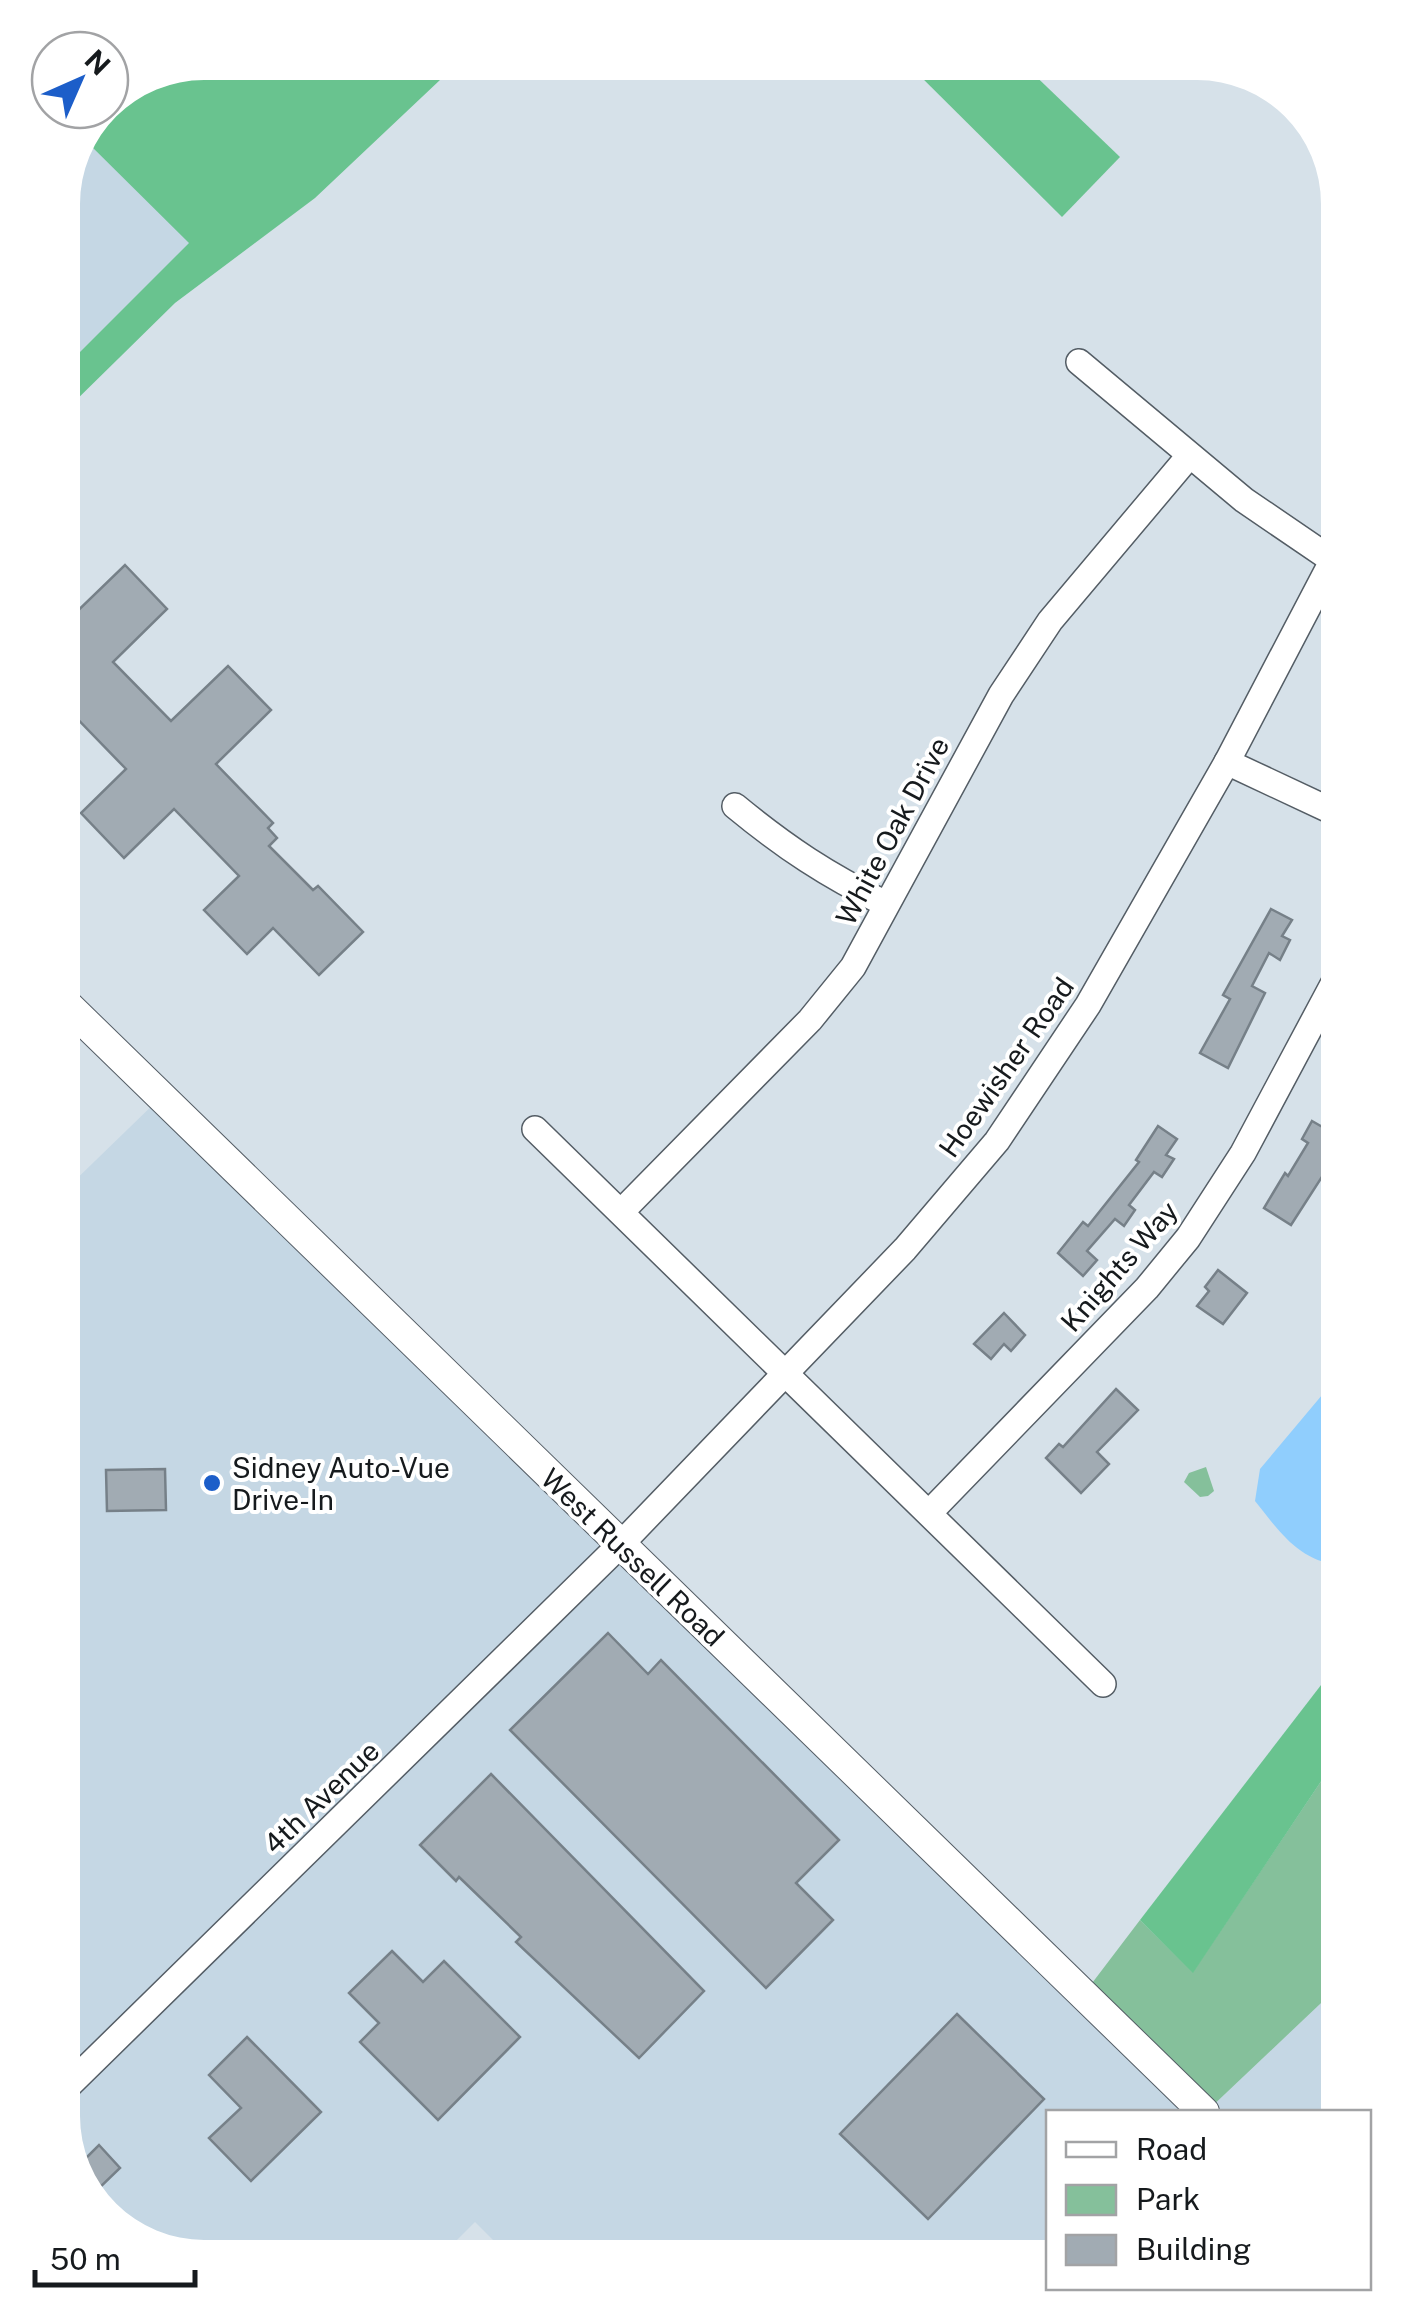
<svg xmlns="http://www.w3.org/2000/svg" width="1401" height="2320" viewBox="0 0 1401 2320" font-family="'Public Sans',sans-serif">
  <style>
    .built { fill: #c5d7e4 }
    .green { fill: #85c09b }
    .forest { fill: #69c38f }
    .water { fill: #90cefd }
    .building { fill: #a1abb3; stroke: #768088; stroke-width: 2.5 }
    .lines { fill: none; stroke-linecap: round; stroke-linejoin: round }
    .minor-casing { stroke: #545d65; stroke-width: 28 }
    .tertiary-casing { stroke: #545d65; stroke-width: 32 }
    .minor { stroke: #fff; stroke-width: 25 }
    .tertiary { stroke: #fff; stroke-width: 30 }
    .poi-dot { fill: #1c5ec9; stroke: #fff; stroke-width: 4 }
    .labels { text-anchor: middle; dominant-baseline: central; stroke-width: 8; stroke-linejoin: round; paint-order: stroke }
    .street-label { font-size: 28px; fill: #161a1d; stroke: #fff }
    .poi-label { font-size: 28px; fill: #161a1d; stroke: #fff; text-anchor: start }
  </style>
  <rect width="100%" height="100%" fill="#d6e1e9"/>
  <!-- built -->
  <g class="built">
    <polygon points="87,142 190,243 63,369 63,195"/>
    <polygon points="161,1097 1204,2112 1048,2112 1048,2257 510,2257 475,2222 440,2257 195,2257 126,2234 77,2178 63,2116 63,1192"/>
    <polygon points="1338,1987 1338,2112 1206,2112"/>
  </g>
  <!-- green -->
  <g class="green">
    <polygon points="1206,1467 1214,1491 1208,1496 1200,1497 1184,1482 1189,1473"/>
    <polygon points="1338,1756 1338,1987 1206,2112 1083,1995 1140,1920 1193,1972"/>
  </g>
  <!-- forest -->
  <g class="forest">
    <polygon points="204,63 458,63 315,198 175,303 63,413 63,369 189,243 87,142 101,110 110,110 110,101"/>
    <polygon points="907,63 1022,63 1120,157 1062,217"/>
    <polygon points="1338,1663 1338,1756 1193,1973 1140,1920"/>
  </g>
  <!-- water -->
  <path class="water" d="M1338 1376V1565C1298 1560 1279 1531 1255 1501L1260 1469Z"/>
  <!-- building -->
  <g class="building">
    <polygon points="125,565 167,609 113,662 171,721 228,666 271,710 216,764 273,823 268,828 277,838 269,846 313,890 318,886 363,932 319,975 273,928 247,954 204,910 239,876 174,809 124,858 81,813 126,769 63,704 63,625"/>
    <polygon points="1271,909 1292,920 1282,936 1290,940 1280,960 1269,953 1252,986 1265,993 1228,1068 1200,1053 1230,999 1223,995"/>
    <polygon points="1312,1121 1338,1136 1338,1152 1291,1225 1264,1208 1285,1173 1288,1176 1308,1143 1302,1139"/>
    <polygon points="1158,1126 1177,1139 1166,1155 1174,1159 1162,1177 1154,1172 1129,1205 1135,1210 1124,1226 1115,1219 1087,1251 1097,1260 1083,1276 1058,1253 1083,1222 1088,1226 1139,1162 1136,1160"/>
    <polygon points="1218,1270 1247,1293 1223,1324 1197,1306 1209,1291 1205,1287"/>
    <polygon points="1004,1313 1025,1335 1011,1351 1004,1344 991,1359 974,1344"/>
    <polygon points="1116,1389 1138,1410 1097,1452 1109,1464 1081,1493 1046,1458 1059,1444 1063,1447"/>
    <polygon points="165,1469 166,1510 107,1511 106,1470"/>
    <polygon points="608,1633 648,1674 661,1660 839,1840 796,1883 833,1920 766,1988 510,1730"/>
    <polygon points="491,1774 704,1991 639,2058 516,1942 521,1937 459,1877 456,1881 420,1845"/>
    <polygon points="392,1951 423,1982 444,1961 520,2037 438,2120 360,2042 379,2023 349,1993"/>
    <polygon points="957,2014 1044,2099 928,2219 840,2134"/>
    <polygon points="247,2037 321,2112 251,2181 209,2138 241,2108 209,2075"/>
    <polygon points="99,2145 120,2168 92,2195 77,2178 75,2169"/>
  </g>
  <g class="lines">
    <!-- minor casing -->
    <g class="minor-casing">
      <g id="minor">
        <polyline points="1079,362 1244,500 1332,560"/>
        <polyline points="1227,762 1338,814"/>
        <path d="M735 806C786 848 827 875 886 904"/>
        <polyline points="535,1129 1103,1684"/>
        <polyline points="622,1211 810,1020 853,967 1001,695 1050,621 1189,456"/>
        <polyline points="930,1512 1147,1288 1188,1238 1243,1153 1338,975"/>
        <polyline points="63,2091 621,1544 905,1249 997,1141 1088,1005 1227,762 1338,550"/>
      </g>
    </g>
    <!-- tertiary casing -->
    <g class="tertiary-casing">
      <polyline id="tertiary" points="63,1001 1204,2112"/>
    </g>
    <!-- minor -->
    <use href="#minor" class="minor"/>
    <!-- tertiary -->
    <use href="#tertiary" class="tertiary"/>
  </g>
  <!-- markers -->
  <circle class="poi-dot" cx="212" cy="1483" r="10"/>
  <g class="labels">
    <!-- street labels -->
    <g class="street-label">
      <text transform="translate(892 831) rotate(-62)">White Oak Drive</text>
      <text transform="translate(1006 1067) rotate(-55)">Hoewisher Road</text>
      <text transform="translate(1119 1266) rotate(-49)">Knights Way</text>
      <text transform="translate(633 1557) rotate(44)">West Russell Road</text>
      <text transform="translate(321 1797) rotate(-44)">4th Avenue</text>
    </g>
    <!-- poi labels -->
    <g class="poi-label">
      <text x="232" y="1467">Sidney Auto-Vue<tspan x="232" dy="32">Drive-In</tspan></text>
    </g>
  </g>
  <!-- crop -->
  <path d="M0 0H1401V2320H0ZM204 80H1197A124 124 0 0 1 1321 204V2116A124 124 0 0 1 1197 2240H204A124 124 0 0 1 80 2116V204A124 124 0 0 1 204 80Z" fill="#fff" fill-rule="evenodd"/>
  <!-- legend -->
  <rect x="1046" y="2110" width="325" height="180" fill="#ffffff" stroke="#a2a3a5" stroke-width="2.5"/>
  <rect x="1066" y="2142" width="50" height="15" fill="#ffffff" stroke="#a2a3a5" stroke-width="2.5"/>
  <text x="1136" y="2160" font-size="30" fill="#161a1d">Road</text>
  <rect x="1066" y="2185" width="50" height="30" fill="#85c09b" stroke="#a2a3a5" stroke-width="2.5"/>
  <text x="1136" y="2210" font-size="30" fill="#161a1d">Park</text>
  <rect x="1066" y="2235" width="50" height="30" fill="#a1abb3" stroke="#a2a3a5" stroke-width="2.5"/>
  <text x="1136" y="2260" font-size="30" fill="#161a1d">Building</text>
  <!-- north arrow -->
  <g transform="translate(80 80) rotate(45)"><circle r="48" fill="#ffffff" stroke="#a2a3a5" stroke-width="2.5"/>
  <path d="M0-8L18 38L0 25L-18 38Z" fill="#1c5ec9"/>
  <text y="-15" font-size="28" font-weight="bold" text-anchor="middle" fill="#161a1d">N</text>
  </g>
  <!-- scale -->
  <path d="M35 2270v15h160v-15" fill="none" stroke="#161a1d" stroke-width="5"/>
  <text x="50" y="2270" font-size="30" fill="#161a1d" stroke="#ffffff" stroke-width="8" paint-order="stroke">50 m</text>
</svg>
